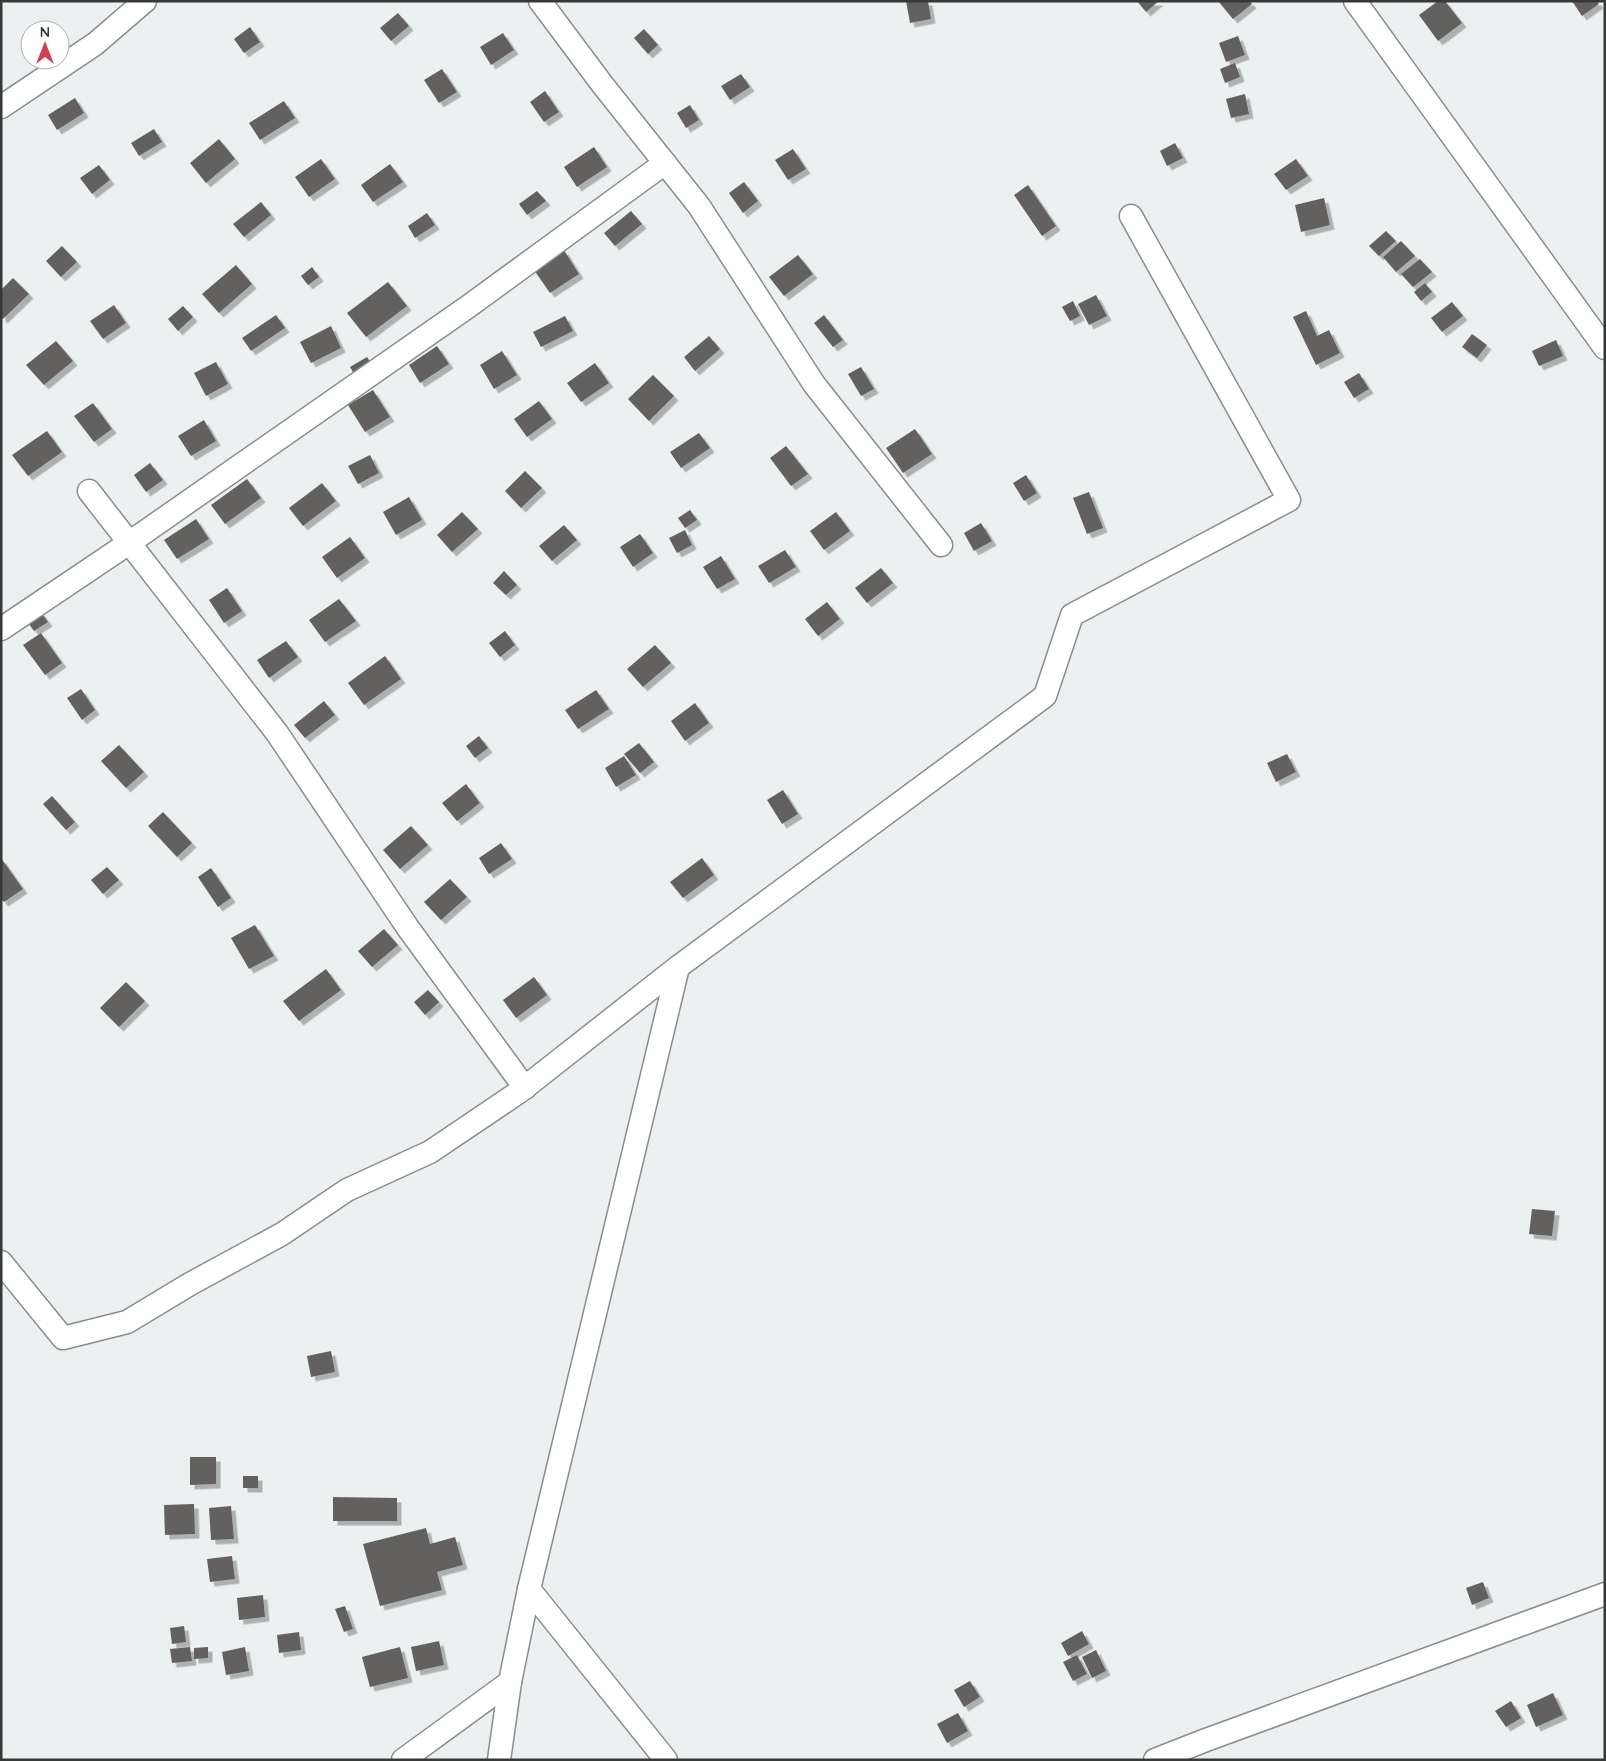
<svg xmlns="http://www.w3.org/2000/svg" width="1606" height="1761" viewBox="0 0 1606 1761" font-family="Quicksand,sans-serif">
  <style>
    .building { fill: #646060; filter: url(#shadow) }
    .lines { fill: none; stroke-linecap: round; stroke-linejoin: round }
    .minor-casing { stroke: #898d8e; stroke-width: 25 }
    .minor { stroke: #fff; stroke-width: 22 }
  </style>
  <defs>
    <filter id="shadow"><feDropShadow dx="4.5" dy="4.5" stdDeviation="0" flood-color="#0004"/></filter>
  </defs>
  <rect width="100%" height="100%" fill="#ecf0f1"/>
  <!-- building -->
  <g class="building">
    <polygon points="906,1 928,1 931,19 910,23"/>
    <polygon points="1137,1 1159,1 1146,12"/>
    <polygon points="1218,1 1250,1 1252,4 1233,19"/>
    <polygon points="1438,1 1445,1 1462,23 1438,41 1419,15"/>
    <polygon points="1572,1 1597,1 1599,4 1582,16"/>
    <polygon points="398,13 409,26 391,41 380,28"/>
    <polygon points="250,27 260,42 244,53 234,39"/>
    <polygon points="644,29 658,45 648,54 634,38"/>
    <polygon points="503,33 514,50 491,65 480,47"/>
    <polygon points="1238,36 1245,55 1226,62 1219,43"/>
    <polygon points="1235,63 1240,77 1225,83 1220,69"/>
    <polygon points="442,69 457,92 439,103 424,80"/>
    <polygon points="741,74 750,87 730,100 721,86"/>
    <polygon points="545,91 559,112 544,122 530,102"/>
    <polygon points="1245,94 1249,114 1231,118 1226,99"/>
    <polygon points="75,98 84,113 57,130 48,115"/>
    <polygon points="284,101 295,118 260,140 249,123"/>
    <polygon points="690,105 699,120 686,128 677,113"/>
    <polygon points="154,129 162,142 139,156 131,143"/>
    <polygon points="219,139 235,159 206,183 190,163"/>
    <polygon points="1175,143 1183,158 1167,166 1160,151"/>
    <polygon points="594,147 607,167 577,187 564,167"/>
    <polygon points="793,149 806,169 788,180 775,160"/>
    <polygon points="321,159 335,179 309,197 295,177"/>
    <polygon points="1296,159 1308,176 1286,190 1274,174"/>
    <polygon points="390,164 403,182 373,202 361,185"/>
    <polygon points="99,165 110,180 92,194 80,178"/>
    <polygon points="744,182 758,201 743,213 729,193"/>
    <polygon points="1028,185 1056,226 1042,236 1014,195"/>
    <polygon points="537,191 546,201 527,215 519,204"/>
    <polygon points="1324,198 1330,225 1301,232 1295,205"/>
    <polygon points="261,202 271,215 244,237 233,224"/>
    <polygon points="631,211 642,224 615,246 604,233"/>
    <polygon points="427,213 435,225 415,238 408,226"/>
    <polygon points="1386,231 1396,241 1379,256 1369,246"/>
    <polygon points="1401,241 1415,256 1396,272 1383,257"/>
    <polygon points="62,246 77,262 61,277 46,261"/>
    <polygon points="564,250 579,274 550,293 534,270"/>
    <polygon points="798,255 813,274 784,296 769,277"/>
    <polygon points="1420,259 1432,272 1413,287 1401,274"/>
    <polygon points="236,265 252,284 219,313 202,294"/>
    <polygon points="312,267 319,277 308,285 301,276"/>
    <polygon points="13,278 29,294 3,319 1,317 1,290"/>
    <polygon points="388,282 407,306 366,337 347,313"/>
    <polygon points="1425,283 1432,292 1421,301 1414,292"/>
    <polygon points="1096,295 1107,316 1089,325 1078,304"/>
    <polygon points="1073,301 1080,316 1070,321 1062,307"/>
    <polygon points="1452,302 1463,316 1442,332 1431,318"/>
    <polygon points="114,305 126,323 103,339 90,321"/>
    <polygon points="183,306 193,317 178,331 168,319"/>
    <polygon points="1306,311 1317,336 1329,330 1340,353 1316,365 1293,317"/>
    <polygon points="276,315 285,328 251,351 242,338"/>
    <polygon points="824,315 843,340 833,347 814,323"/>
    <polygon points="565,316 573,331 541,347 533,332"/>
    <polygon points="331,326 341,348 311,363 300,342"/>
    <polygon points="1472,334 1487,345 1477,358 1462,347"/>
    <polygon points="709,336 720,349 695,371 684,357"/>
    <polygon points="1556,340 1563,356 1539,366 1532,351"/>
    <polygon points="56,341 73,361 44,385 26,365"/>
    <polygon points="437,346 449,364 420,383 409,365"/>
    <polygon points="502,351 517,375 494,389 480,365"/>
    <polygon points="367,357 375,369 357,379 350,367"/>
    <polygon points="216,362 228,384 206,396 194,373"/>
    <polygon points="595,363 609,383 581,402 567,383"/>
    <polygon points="861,367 874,389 861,396 848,374"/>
    <polygon points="1359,373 1369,389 1354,398 1344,382"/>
    <polygon points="653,375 674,396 649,421 628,399"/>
    <polygon points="373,390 390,417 365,432 348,405"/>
    <polygon points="539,401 552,419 527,437 514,419"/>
    <polygon points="93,403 112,429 94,442 74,416"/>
    <polygon points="204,420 216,441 191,456 178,436"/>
    <polygon points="915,429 932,454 903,473 886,448"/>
    <polygon points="47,431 62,452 28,476 12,455"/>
    <polygon points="699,433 710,448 681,468 670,452"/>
    <polygon points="786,446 808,474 791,486 770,458"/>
    <polygon points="370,455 379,473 358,484 348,466"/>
    <polygon points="150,463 163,480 146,492 134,475"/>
    <polygon points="525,471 542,488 521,508 505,491"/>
    <polygon points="1026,475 1037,493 1024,501 1013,483"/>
    <polygon points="247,479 261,498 225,524 211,505"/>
    <polygon points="322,483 336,501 303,526 289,508"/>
    <polygon points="1089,492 1103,528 1087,534 1073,498"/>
    <polygon points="409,497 422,520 396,535 383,512"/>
    <polygon points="690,510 697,520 685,528 678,518"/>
    <polygon points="462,512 478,529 452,552 437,535"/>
    <polygon points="836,512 850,531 824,550 810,531"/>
    <polygon points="196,519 209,539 177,559 164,540"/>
    <polygon points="981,523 992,541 974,551 964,533"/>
    <polygon points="564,525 577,540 552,561 539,546"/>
    <polygon points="685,530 692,545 677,553 669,538"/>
    <polygon points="640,534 653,553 633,567 620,547"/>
    <polygon points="350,537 365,558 337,578 322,557"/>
    <polygon points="785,550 796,567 769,583 758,566"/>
    <polygon points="721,556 735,579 717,589 703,567"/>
    <polygon points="881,568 893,583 867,603 855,588"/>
    <polygon points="504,571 517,585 506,595 493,583"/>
    <polygon points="227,588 242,611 224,623 209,600"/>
    <polygon points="339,599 356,621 325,642 309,620"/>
    <polygon points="827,602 840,619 818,636 805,619"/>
    <polygon points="40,611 48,622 34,631 26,620"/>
    <polygon points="505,631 515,645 500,657 489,643"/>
    <polygon points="41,633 62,663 45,675 23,645"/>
    <polygon points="286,641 298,657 269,678 257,660"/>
    <polygon points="655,645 671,663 643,687 627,669"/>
    <polygon points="385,656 401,679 364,705 348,683"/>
    <polygon points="81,689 95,710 82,720 67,698"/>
    <polygon points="596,690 609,709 578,729 565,710"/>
    <polygon points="324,701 335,715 305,738 294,725"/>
    <polygon points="695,703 709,723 685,741 671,721"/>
    <polygon points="479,736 488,748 475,758 466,746"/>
    <polygon points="639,743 654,762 640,773 624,754"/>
    <polygon points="119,745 144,772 126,788 101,761"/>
    <polygon points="1287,754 1296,772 1276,782 1267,763"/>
    <polygon points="624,756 636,775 616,787 605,768"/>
    <polygon points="466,784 480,803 457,821 442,803"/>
    <polygon points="783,790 798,814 782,824 767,800"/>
    <polygon points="52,796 75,822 66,830 43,804"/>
    <polygon points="163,812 192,843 177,857 148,826"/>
    <polygon points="411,826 428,845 400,869 383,850"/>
    <polygon points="501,843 512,859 489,874 479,858"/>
    <polygon points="1,858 23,889 4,902 1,899"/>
    <polygon points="702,858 714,875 683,898 670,882"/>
    <polygon points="107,867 119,880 103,894 91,880"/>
    <polygon points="211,868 231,898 218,907 198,877"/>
    <polygon points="450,879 467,897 441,920 424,902"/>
    <polygon points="255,925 274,956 249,969 231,938"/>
    <polygon points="384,929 398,945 372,967 358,951"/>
    <polygon points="326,969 341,990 299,1021 283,1001"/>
    <polygon points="534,977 547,995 516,1018 503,1000"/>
    <polygon points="126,982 145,1001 119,1027 100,1008"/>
    <polygon points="428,990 439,1002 425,1015 414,1002"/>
    <polygon points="1532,1209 1555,1211 1552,1236 1529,1234"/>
    <polygon points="331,1351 335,1372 311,1377 307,1356"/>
    <polygon points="190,1457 216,1457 216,1484 190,1485"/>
    <rect x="243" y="1476" width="15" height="12"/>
    <polygon points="333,1497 397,1498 397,1521 333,1521"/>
    <polygon points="194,1504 195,1534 165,1535 164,1505"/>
    <polygon points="231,1506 234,1539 211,1540 209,1508"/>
    <polygon points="426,1528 430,1544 455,1537 463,1565 437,1572 442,1590 380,1606 363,1544"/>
    <polygon points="232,1556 235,1579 210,1582 207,1559"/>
    <polygon points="1483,1582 1489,1598 1472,1605 1466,1588"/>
    <polygon points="263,1595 265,1617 239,1620 237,1598"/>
    <polygon points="345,1606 353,1629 344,1632 335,1609"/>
    <polygon points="184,1626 186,1642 172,1644 170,1628"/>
    <polygon points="1082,1631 1089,1644 1068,1656 1061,1643"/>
    <polygon points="299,1632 301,1650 279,1653 277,1635"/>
    <polygon points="439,1641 444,1665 416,1671 411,1647"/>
    <polygon points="190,1647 192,1661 172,1663 170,1649"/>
    <polygon points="208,1647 208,1658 194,1659 194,1648"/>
    <polygon points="245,1647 249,1671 226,1675 222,1652"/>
    <polygon points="400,1647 408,1678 370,1687 362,1657"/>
    <polygon points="1096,1650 1106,1671 1092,1678 1082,1657"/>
    <polygon points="1077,1655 1087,1674 1073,1681 1063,1662"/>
    <polygon points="970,1681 980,1697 964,1707 954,1690"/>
    <polygon points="1553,1693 1563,1715 1536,1727 1527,1705"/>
    <polygon points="1511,1701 1521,1718 1506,1727 1495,1711"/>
    <polygon points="958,1713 968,1731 947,1743 937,1724"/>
  </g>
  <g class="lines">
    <!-- minor casing -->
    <g class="minor-casing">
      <g id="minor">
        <polyline points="540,1 602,84 699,206 814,384 941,545"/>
        <polyline points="1355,1 1605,348"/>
        <polyline points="1,107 95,44 145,1"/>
        <polyline points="89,491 277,733 408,928 525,1088"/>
        <polyline points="1,629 129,543 469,306 665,163"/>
        <polyline points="1,1262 63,1338 127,1322 190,1284 282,1234 347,1190 430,1152 519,1092 678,967"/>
        <polyline points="403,1760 510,1682"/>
        <polyline points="499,1760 510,1682 529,1589"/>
        <polyline points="666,1760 529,1589 678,967 1045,696 1072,615 1289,500 1131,216"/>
        <polyline points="1155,1760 1206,1740 1605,1594"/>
      </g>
    </g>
    <!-- minor -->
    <use href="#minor" class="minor"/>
  </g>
  <!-- border -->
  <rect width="1606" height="1761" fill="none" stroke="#373939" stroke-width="5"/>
  <!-- north arrow -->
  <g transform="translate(45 45)"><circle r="24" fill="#ffffff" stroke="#afb0b0"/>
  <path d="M0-4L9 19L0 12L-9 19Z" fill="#d04053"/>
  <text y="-8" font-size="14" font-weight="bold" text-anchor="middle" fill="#373939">N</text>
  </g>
</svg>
